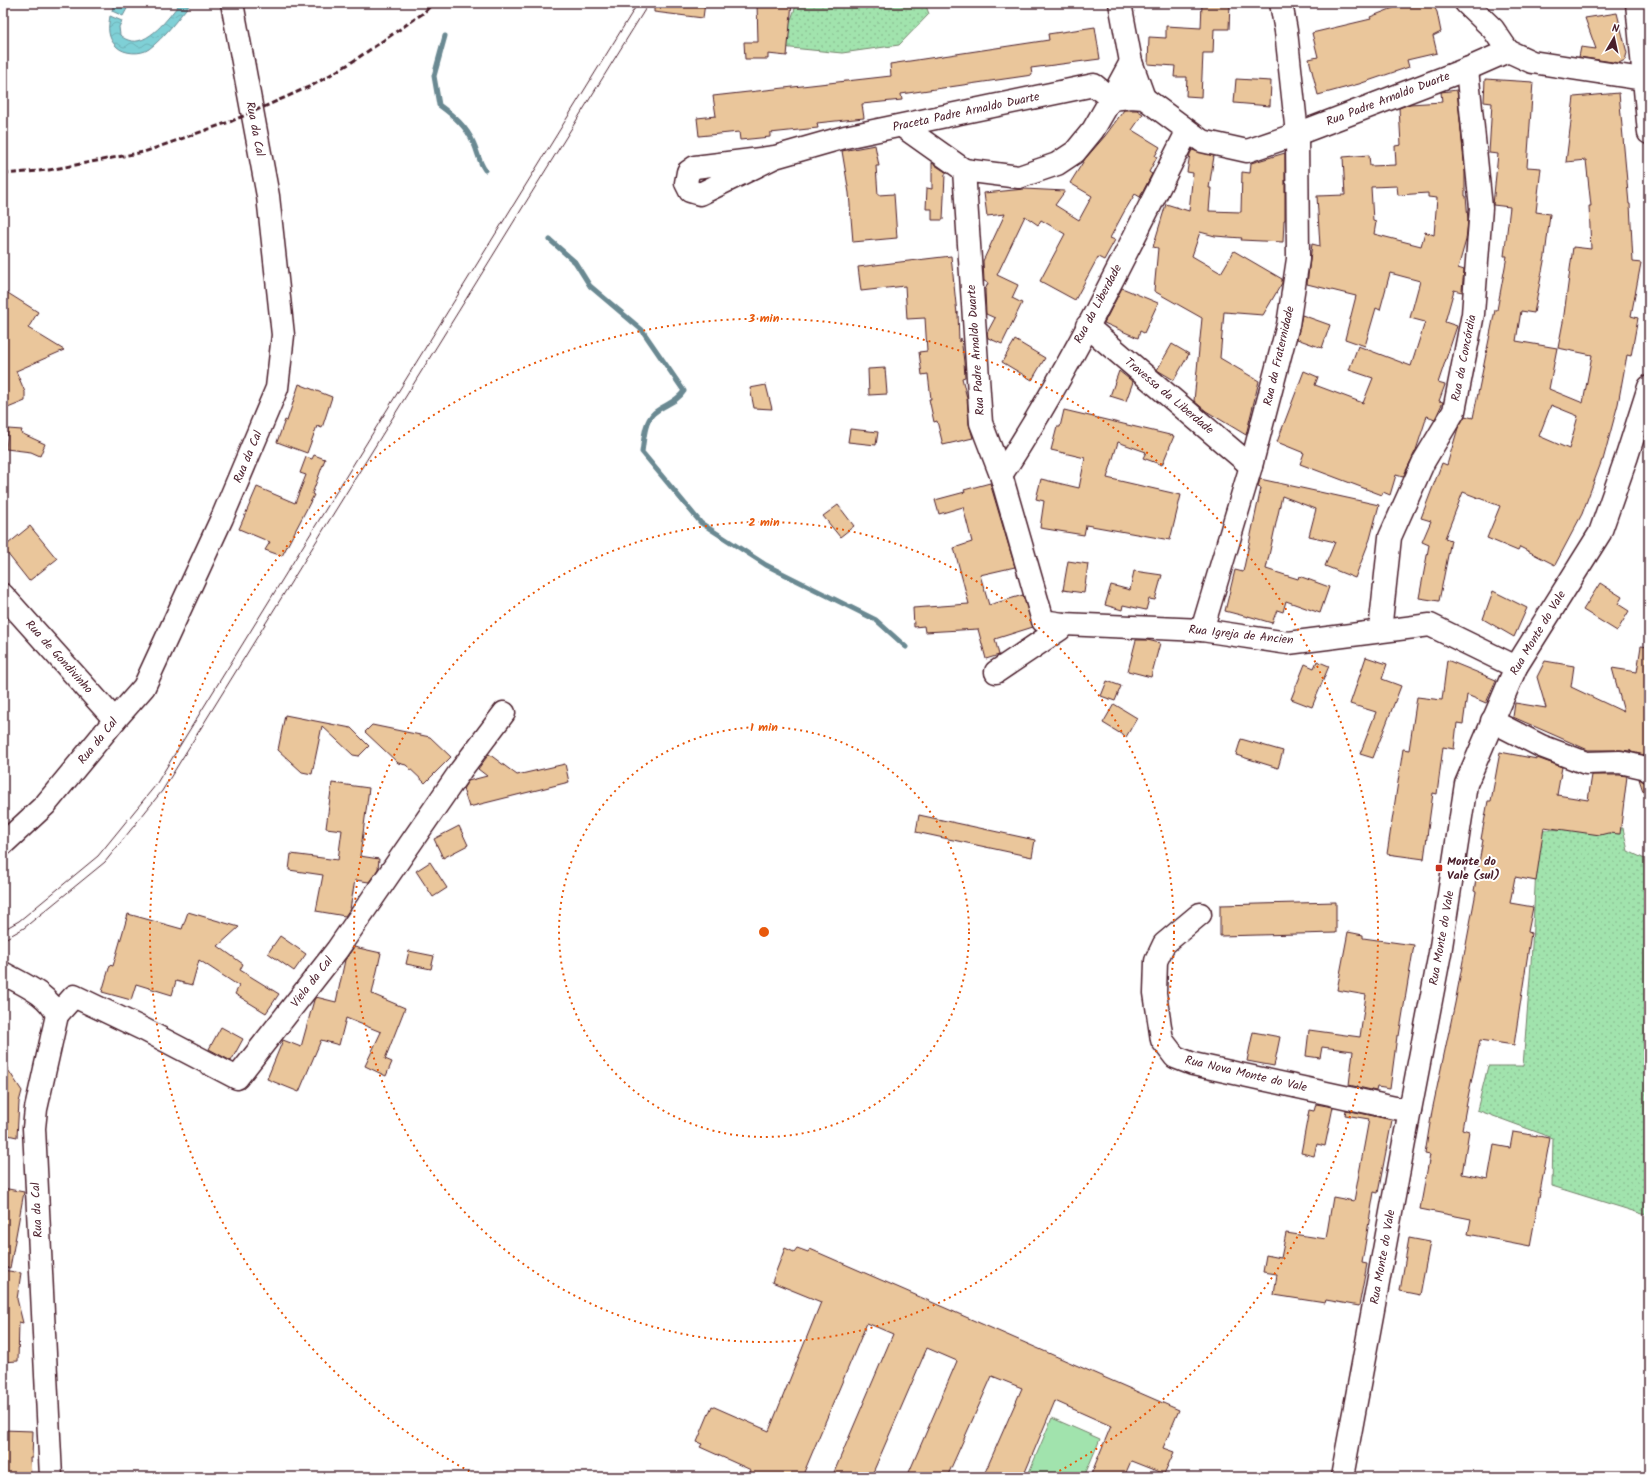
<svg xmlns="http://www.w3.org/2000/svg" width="1652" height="1480" viewBox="0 0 1652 1480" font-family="Kalam,sans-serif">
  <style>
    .grass { fill: url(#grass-dots); stroke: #76816c }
    .pitch { fill: #a1e3ad; stroke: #76816c }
    .water { fill: url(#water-waves); stroke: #6a8992 }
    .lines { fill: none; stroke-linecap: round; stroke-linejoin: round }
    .stream { stroke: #6a8992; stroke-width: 5 }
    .building { fill: #eac69b; stroke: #4a1f2b; fill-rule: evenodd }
    .minor-casing { stroke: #4a1f2b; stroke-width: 25 }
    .minor { stroke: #fff; stroke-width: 22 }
    .tram { stroke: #4a1f2b; stroke-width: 1 }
    .rail { stroke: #4a1f2b; stroke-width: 3; stroke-dasharray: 6 3; stroke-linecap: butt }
    .ring { fill: none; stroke: #e8590c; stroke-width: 2; stroke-dasharray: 2 4 }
    .poi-dot { fill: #c8321e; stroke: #fff; stroke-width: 1.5 }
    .labels { text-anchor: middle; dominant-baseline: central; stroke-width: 4; stroke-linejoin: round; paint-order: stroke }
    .street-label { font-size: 12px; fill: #4a1f2b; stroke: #fff }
    .poi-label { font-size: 12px; font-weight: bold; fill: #4a1f2b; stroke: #fff; text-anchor: start }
    .centre { fill: #e8590c; stroke: #fff; stroke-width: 2 }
    .ring-label { font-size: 12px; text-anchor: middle; font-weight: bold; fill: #e8590c; stroke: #fff; stroke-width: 4; stroke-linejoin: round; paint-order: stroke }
  </style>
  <defs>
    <pattern id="grass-dots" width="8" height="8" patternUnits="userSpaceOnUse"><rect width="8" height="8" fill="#a1e3ad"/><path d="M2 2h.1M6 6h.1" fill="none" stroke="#8cc295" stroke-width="1.8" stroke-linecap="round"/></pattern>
    <pattern id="water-waves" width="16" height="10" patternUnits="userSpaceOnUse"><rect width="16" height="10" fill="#7fd0d6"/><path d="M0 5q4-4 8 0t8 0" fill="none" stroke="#6fb2b8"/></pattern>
  </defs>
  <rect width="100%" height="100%" fill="#fff"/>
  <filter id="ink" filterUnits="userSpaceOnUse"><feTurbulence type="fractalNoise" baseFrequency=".025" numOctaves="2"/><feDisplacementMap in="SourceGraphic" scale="8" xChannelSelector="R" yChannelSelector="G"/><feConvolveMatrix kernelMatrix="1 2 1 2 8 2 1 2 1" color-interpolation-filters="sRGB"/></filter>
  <g filter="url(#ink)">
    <!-- grass -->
    <g class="grass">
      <polygon points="797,3 925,3 929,14 899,45 842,53 781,47"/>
      <polygon points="1623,828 1628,851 1649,861 1649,1216 1552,1186 1553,1138 1477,1110 1488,1066 1523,1066 1531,964 1538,830"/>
    </g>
    <!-- pitch -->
    <polygon class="pitch" points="1052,1418 1100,1439 1084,1477 1027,1477"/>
    <!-- water -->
    <g class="water">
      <polygon points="114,3 130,3 123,16 112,11"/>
      <path d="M180 3H191C178 18 165 37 149 49 141 55 124 54 117 47 107 38 108 28 110 16L122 21 119 27 120 35C122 37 125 39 128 40 147 48 170 16 180 3Z"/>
    </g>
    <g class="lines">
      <!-- stream -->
      <g class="stream">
        <path d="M445 36 434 76 439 105C454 116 467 127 474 144 478 153 479 162 485 170"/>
        <path d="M550 240 575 262 590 286 642 330 684 391C676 403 665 404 654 413 644 422 644 440 642 452L701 523 766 565 876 620 906 647"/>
      </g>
    </g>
    <!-- building -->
    <g class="building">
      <polygon points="654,3 705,3 703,18 654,12"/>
      <polygon points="757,3 792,3 787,56 768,54 768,59 745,59 744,42 758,42"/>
      <polygon points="1202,3 1230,4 1229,29 1214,29 1213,53 1203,53 1201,97 1186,96 1187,77 1174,77 1175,66 1148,64 1149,37 1166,38 1166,26 1201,28"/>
      <polygon points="1406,3 1432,3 1437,12 1441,32 1433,36 1437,53 1407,60 1409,67 1359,84 1318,95 1309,59 1318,57 1312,33 1371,19 1370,17"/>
      <polygon points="1617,13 1627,53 1625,60 1619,63 1579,57 1581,47 1596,49 1585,18"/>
      <polygon points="1095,27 1100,59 1031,68 1032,75 901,94 902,100 862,104 864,118 817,123 818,128 770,133 770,137 740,140 739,132 699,136 697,118 716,116 713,96 891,76 890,64 1049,40 1048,34"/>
      <polygon points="1236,79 1271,81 1270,106 1234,103"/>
      <path d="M1485 79 1533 82 1527 167 1541 168 1536 212 1550 214 1545 256 1534 313 1521 311 1516 341 1557 348 1549 389 1583 403 1592 355 1558 348 1563 322 1573 247 1591 249 1589 206H1591L1586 160 1566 162 1574 97 1619 93 1629 204H1630L1633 262 1641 263 1631 316 1638 318 1631 356 1627 355 1618 404 1603 460H1602L1582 514 1555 565 1520 547 1518 551 1487 538 1500 506 1463 492 1445 538 1451 540 1439 601 1419 598 1429 545 1422 542 1431 521 1421 518 1442 463 1447 465 1458 428 1465 416 1473 418 1495 310H1497L1507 256H1504L1510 207 1493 205 1498 154 1489 153 1492 103 1484 102ZM1551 405 1578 416 1569 449 1539 436Z"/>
      <path d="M1457 90 1465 172V196H1466L1468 220 1466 240 1458 268 1464 270 1462 290V292L1454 290 1445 322 1457 326 1438 383 1445 385 1439 401 1443 402 1435 419 1427 416 1416 450 1403 477 1396 475 1390 495 1383 492 1382 495 1300 464 1304 453 1277 442 1304 371 1318 377 1315 385 1363 403 1373 378 1349 370 1358 346 1411 366 1425 322 1410 318 1420 281 1390 273 1380 310 1376 308 1365 346 1345 339 1356 296 1307 284 1312 244 1320 246 1317 196 1345 195 1343 157 1369 155 1370 166 1396 165 1395 146 1401 145 1399 108 1410 104 1442 102 1441 92ZM1397 186 1398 195 1428 193V197L1437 198 1434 235 1425 232 1421 246 1374 234 1376 222 1373 221 1371 187Z"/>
      <polygon points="1124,110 1137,110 1143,114 1132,130 1160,147 1155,156 1157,157 1149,172 1152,174 1140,197 1135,194 1124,212 1110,238 1115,240 1104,260 1098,257 1075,300 1040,281 1065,234 1041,220 1038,225 1025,216 997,275 1018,285 1012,298 1022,303 1002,344 988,338 987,333 995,318 986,314 985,290 988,283 984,281 983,261 1005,214 987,216 984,193 1024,189 1065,191 1055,205 1079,220 1092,196 1070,183 1085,159 1105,136"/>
      <polygon points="875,145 879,166 876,166 878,195 894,194 897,238 853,242 849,193 842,151"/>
      <polygon points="1192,150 1214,156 1209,188 1211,188 1209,211 1241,212 1242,172 1250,173 1251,163 1285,153 1285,220 1284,220 1283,242 1241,240 1242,238 1215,236 1200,232 1192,256 1221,273 1234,251 1282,279 1282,283 1263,315 1224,312 1220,358 1259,381 1246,435 1206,411 1194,401 1202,318 1154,291 1158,248 1153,247 1166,204 1189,211 1193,173 1187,172 1190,154"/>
      <polygon points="932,163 947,173 945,174 943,220 932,220 932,209 926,209 927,188 932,189"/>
      <polygon points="951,256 957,314 958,312 959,342 961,338 964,362 965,377 962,378 967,398 969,424 973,438 943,445 937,421 934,422 929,399 931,399 928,374 922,375 919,352 927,351 925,318 907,319 905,286 861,291 858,267"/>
      <polygon points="1122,288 1158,303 1144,333 1140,331 1138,338 1104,323"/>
      <polygon points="3,290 38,312 28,328 64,350 16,371 25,392 25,401 3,410"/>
      <polygon points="1302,315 1330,325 1322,348 1297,339"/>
      <polygon points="1015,340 1045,358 1032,380 1002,362"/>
      <polygon points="1172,344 1189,354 1174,380 1157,370"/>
      <polygon points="885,368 887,394 869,395 868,369"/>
      <polygon points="1119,371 1133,382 1126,401 1110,396"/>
      <polygon points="299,384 332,397 322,428 317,426 307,453 277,442 285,420 287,421"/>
      <polygon points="766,385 772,409 754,408 750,388"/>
      <polygon points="1064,410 1174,436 1162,465 1143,458 1146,452 1118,442 1107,478 1181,495 1170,540 1086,525 1084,535 1040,528 1044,501 1036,499 1041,479 1079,488 1085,458 1051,450 1057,427 1060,427"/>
      <polygon points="8,429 22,430 21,433 45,444 40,456 31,452 6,449"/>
      <polygon points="850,429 878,432 876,445 848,442"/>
      <polygon points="314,455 325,459 312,494 314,495 282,556 265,550 270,542 239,529 257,487 295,503 306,475 300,473 306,457 312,459"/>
      <polygon points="1260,479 1379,505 1370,539 1355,578 1325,566 1335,542 1309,536 1316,509 1282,496 1266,569 1298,579 1299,576 1329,587 1320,613 1286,601 1283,612 1277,610 1272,623 1248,616 1248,617 1225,611 1235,570 1243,572 1261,488 1258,487"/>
      <polygon points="990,483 1015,567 980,575 989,605 1023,595 1033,627 995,639 999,655 986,659 978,629 925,632 924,626 914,627 913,608 969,604 954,548 972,542 963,507 939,514 935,500 965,492 964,490"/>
      <polygon points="838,505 854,526 840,537 823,516"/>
      <polygon points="30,526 57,559 29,581 3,548"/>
      <polygon points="1068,561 1088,564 1084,593 1063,590"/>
      <polygon points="1134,571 1162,575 1155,600 1149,599 1146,610 1123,605 1122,610 1105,605 1111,585 1130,590"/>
      <polygon points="1600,583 1622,597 1618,604 1629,611 1617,631 1583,610"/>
      <polygon points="1493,591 1527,608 1514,637 1483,619"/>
      <polygon points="1136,640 1147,640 1160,643 1151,677 1128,671"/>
      <polygon points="1641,646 1649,647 1649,756 1631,752 1630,749 1630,751 1620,750 1588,750 1513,717 1515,703 1546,708 1537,677 1545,661 1574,666 1571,687 1624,712 1612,668 1637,672"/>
      <polygon points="1366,657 1387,664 1382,679 1401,686 1373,758 1360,754 1376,712 1350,704"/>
      <polygon points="1447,660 1496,680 1486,703 1467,695 1463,724 1457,723 1454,749 1443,747 1437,794 1433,793 1424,859 1387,854 1403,749 1409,750 1417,697 1442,700"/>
      <polygon points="1317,661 1329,666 1312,707 1291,699 1305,664 1314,668"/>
      <polygon points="1107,681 1121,686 1115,701 1101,696"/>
      <polygon points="1114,704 1137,718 1126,737 1103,723"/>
      <polygon points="285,715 351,728 369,746 359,756 353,755 322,726 312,774 302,772 278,750"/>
      <polygon points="372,725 430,737 451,757 425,783 406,765 398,763 365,732"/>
      <polygon points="1241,739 1283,751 1278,768 1236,755"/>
      <polygon points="1500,752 1537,759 1537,758 1562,767 1557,795 1588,800 1592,775 1619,775 1627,776 1620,834 1608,833 1600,835 1544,827 1536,881 1515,877 1510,903 1533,907 1528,932 1531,933 1514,1045 1480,1040 1468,1097 1462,1129 1469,1131 1462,1174 1488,1179 1494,1145 1510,1148 1513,1132 1550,1138 1530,1246 1468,1234 1471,1219 1420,1209 1430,1155 1425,1154 1432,1111 1455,1003 1476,892 1474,891 1483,840 1481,839 1488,801 1491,801"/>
      <polygon points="489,754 517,775 565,764 569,782 469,807 463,789 468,781 487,776 478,769"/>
      <polygon points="1639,779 1649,783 1649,799 1646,800"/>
      <polygon points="332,783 369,788 360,856 379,859 378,869 369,882 355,880 350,909 345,916 316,911 323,875 289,870 291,854 338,860 342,830 326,828"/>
      <polygon points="919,815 1035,840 1032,857 916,832"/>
      <polygon points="459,826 468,845 443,858 434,839"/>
      <polygon points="430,862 447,888 433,897 416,871"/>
      <polygon points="1336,902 1336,933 1220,936 1220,905"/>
      <polygon points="188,912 239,927 218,946 243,964 240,970 279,994 266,1013 235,994 239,986 199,960 192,985 176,981 172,995 136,984 131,1000 102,992 110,965 113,966 128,914 182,929"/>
      <polygon points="1348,932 1363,935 1363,938 1414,945 1399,1036 1397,1036 1390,1089 1377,1087 1376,1091 1349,1085 1353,1051 1322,1047 1320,1058 1306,1056 1309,1030 1360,1037 1366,995 1337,990"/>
      <polygon points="280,936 306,954 294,971 268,953"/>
      <polygon points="354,947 381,953 372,994 405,1008 385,1059 392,1062 386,1076 365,1066 381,1032 346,1018 339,1045 321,1040 299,1092 267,1079 283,1040 301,1047 314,1000 316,997 336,1002 345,960"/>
      <polygon points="409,951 434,956 431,969 406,964"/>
      <polygon points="221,1027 243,1039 231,1061 209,1049"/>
      <polygon points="1253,1032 1280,1037 1274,1066 1247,1061"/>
      <polygon points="3,1062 22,1091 19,1102 17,1137 3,1134"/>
      <polygon points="1316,1104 1333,1107 1325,1146 1317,1144 1314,1156 1301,1153 1309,1110 1314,1111"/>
      <polygon points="1346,1110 1392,1120 1378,1193 1374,1192 1362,1263 1367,1264 1359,1306 1326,1300 1325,1303 1274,1295 1277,1274 1263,1272 1266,1255 1281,1258 1286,1233 1326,1239 1333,1197 1354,1201 1369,1119 1345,1115"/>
      <polygon points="3,1188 24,1192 10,1268 3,1267"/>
      <polygon points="1409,1238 1430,1242 1420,1295 1400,1291"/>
      <polygon points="785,1248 794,1252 797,1248 808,1252 810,1249 1179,1410 1163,1448 1174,1452 1164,1474 1131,1461 1124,1477 1090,1477 1111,1426 1055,1401 1023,1477 983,1477 1022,1388 992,1376 947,1477 907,1477 957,1361 927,1348 871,1477 832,1477 893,1334 867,1323 802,1477 748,1477 751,1470 700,1447 702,1444 697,1442 712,1406 769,1431 821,1302 772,1282"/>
      <polygon points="3,1270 21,1273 17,1299 23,1323 19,1322 18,1361 3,1362"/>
      <polygon points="3,1430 33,1431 32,1458 30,1458 31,1477 3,1477"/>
    </g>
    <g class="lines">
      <!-- minor casing -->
      <g class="minor-casing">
        <g id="minor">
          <polyline points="1120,3 1131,62 1144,98"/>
          <polyline points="1466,3 1493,29 1508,51"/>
          <polyline points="1637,3 1649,133"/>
          <polyline points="902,126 964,170"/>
          <polyline points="775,157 700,194 690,191 686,183 688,172 695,167 775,157 845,137 1094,85 1111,99 1131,62"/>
          <polyline points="1087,326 1251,466"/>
          <path d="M1001 475C1071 369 1126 252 1184 138L1194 136"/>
          <polyline points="3,595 115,720"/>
          <polyline points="1202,630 1251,466 1288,325 1298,259 1297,134 1286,31 1281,3"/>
          <polyline points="1380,631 1390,537 1424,461 1454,411 1473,314 1481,208 1467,69"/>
          <polyline points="1516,667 1430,625 1288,643 1202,630 1063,624 1043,621 1001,475 981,423 964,170 1019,177 1057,164 1075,152 1093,130 1111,99 1131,97 1144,98 1202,141 1247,151 1297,134 1467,69 1508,51 1532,62 1643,79"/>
          <polyline points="996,672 1060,629 1063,624"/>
          <polyline points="1492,721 1541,746 1586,763 1620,762 1647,768 1649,771"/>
          <polyline points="3,844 45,805 115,720 144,687 222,518 277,388 283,335 268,196 232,3"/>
          <polyline points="1200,914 1164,944 1156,961 1155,993 1162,1040 1175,1057 1193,1064 1395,1108 1410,1110"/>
          <path d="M3 973C24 985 47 993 57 1015L36 1109 34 1128 51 1477"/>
          <polyline points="57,1015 74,996 145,1030 237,1078 337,950 461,770 504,713"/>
          <polyline points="1342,1477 1410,1110 1440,953 1466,784 1516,667 1600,533 1627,456 1649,387"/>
        </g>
      </g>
      <!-- minor -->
      <use href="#minor" class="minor"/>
      <!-- tram -->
      <g class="tram">
        <polyline points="3,930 19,921 98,856 155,786 638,3"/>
        <polyline points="3,940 24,928 105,862 162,791 649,3"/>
      </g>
      <!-- rail -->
      <polyline class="rail" points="3,174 49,170 144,152 232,121 313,85 349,64 422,14 434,3"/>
    </g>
  </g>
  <!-- distance rings -->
  <g class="ring">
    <circle cx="764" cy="932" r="205"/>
    <circle cx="764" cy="932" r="410"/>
    <path d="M480 1477A614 614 0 1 1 1048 1477"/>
  </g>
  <!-- markers -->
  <rect class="poi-dot" x="1435" y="864" width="8" height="8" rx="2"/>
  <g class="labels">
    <!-- street labels -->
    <g class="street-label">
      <text transform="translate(1388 99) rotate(-21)">Rua Padre Arnaldo Duarte</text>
      <text transform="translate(966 112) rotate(-12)">Praceta Padre Arnaldo Duarte</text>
      <text transform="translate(255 129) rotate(79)">Rua da Cal</text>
      <text transform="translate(1098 304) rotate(-62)">Rua da Liberdade</text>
      <text transform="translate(976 350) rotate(-94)">Rua Padre Arnaldo Duarte</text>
      <text transform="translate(1279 356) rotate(-77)">Rua da Fraternidade</text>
      <text transform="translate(1464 358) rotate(-79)">Rua da Concórdia</text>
      <text transform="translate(1169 396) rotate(40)">Travessa da Liberdade</text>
      <text transform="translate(248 457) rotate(-67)">Rua da Cal</text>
      <text transform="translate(1538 633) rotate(-59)">Rua Monte do Vale</text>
      <text transform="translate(1241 635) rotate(6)">Rua Igreja de Ancien</text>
      <text transform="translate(59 657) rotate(48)">Rua de Gondivinho</text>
      <text transform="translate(98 741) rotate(-51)">Rua da Cal</text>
      <text transform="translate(1442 938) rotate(-80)">Rua Monte do Vale</text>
      <text transform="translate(312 982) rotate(-52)">Viela da Cal</text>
      <text transform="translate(1246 1074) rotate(13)">Rua Nova Monte do Vale</text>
      <text transform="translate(37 1210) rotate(-93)">Rua da Cal</text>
      <text transform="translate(1383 1257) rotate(-80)">Rua Monte do Vale</text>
    </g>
    <!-- poi labels -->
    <g class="poi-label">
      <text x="1447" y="861">Monte do<tspan x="1447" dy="14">Vale (sul)</tspan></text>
    </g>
  </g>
  <circle cx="764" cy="932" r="6" class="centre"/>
  <g class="ring-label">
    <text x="764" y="322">3 min</text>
    <text x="764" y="526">2 min</text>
    <text x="764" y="731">1 min</text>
  </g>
  <!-- margin -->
  <rect width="1652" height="1480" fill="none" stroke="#fff" stroke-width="16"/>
  <rect x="8" y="8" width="1636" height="1464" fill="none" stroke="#4a1f2b" stroke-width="1.5" filter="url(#ink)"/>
  <!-- north arrow -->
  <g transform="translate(1614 38) rotate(9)" stroke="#ffffff" stroke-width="3" paint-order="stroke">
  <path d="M0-3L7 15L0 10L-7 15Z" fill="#4a1f2b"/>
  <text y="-6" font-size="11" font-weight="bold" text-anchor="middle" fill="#4a1f2b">N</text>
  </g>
</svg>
